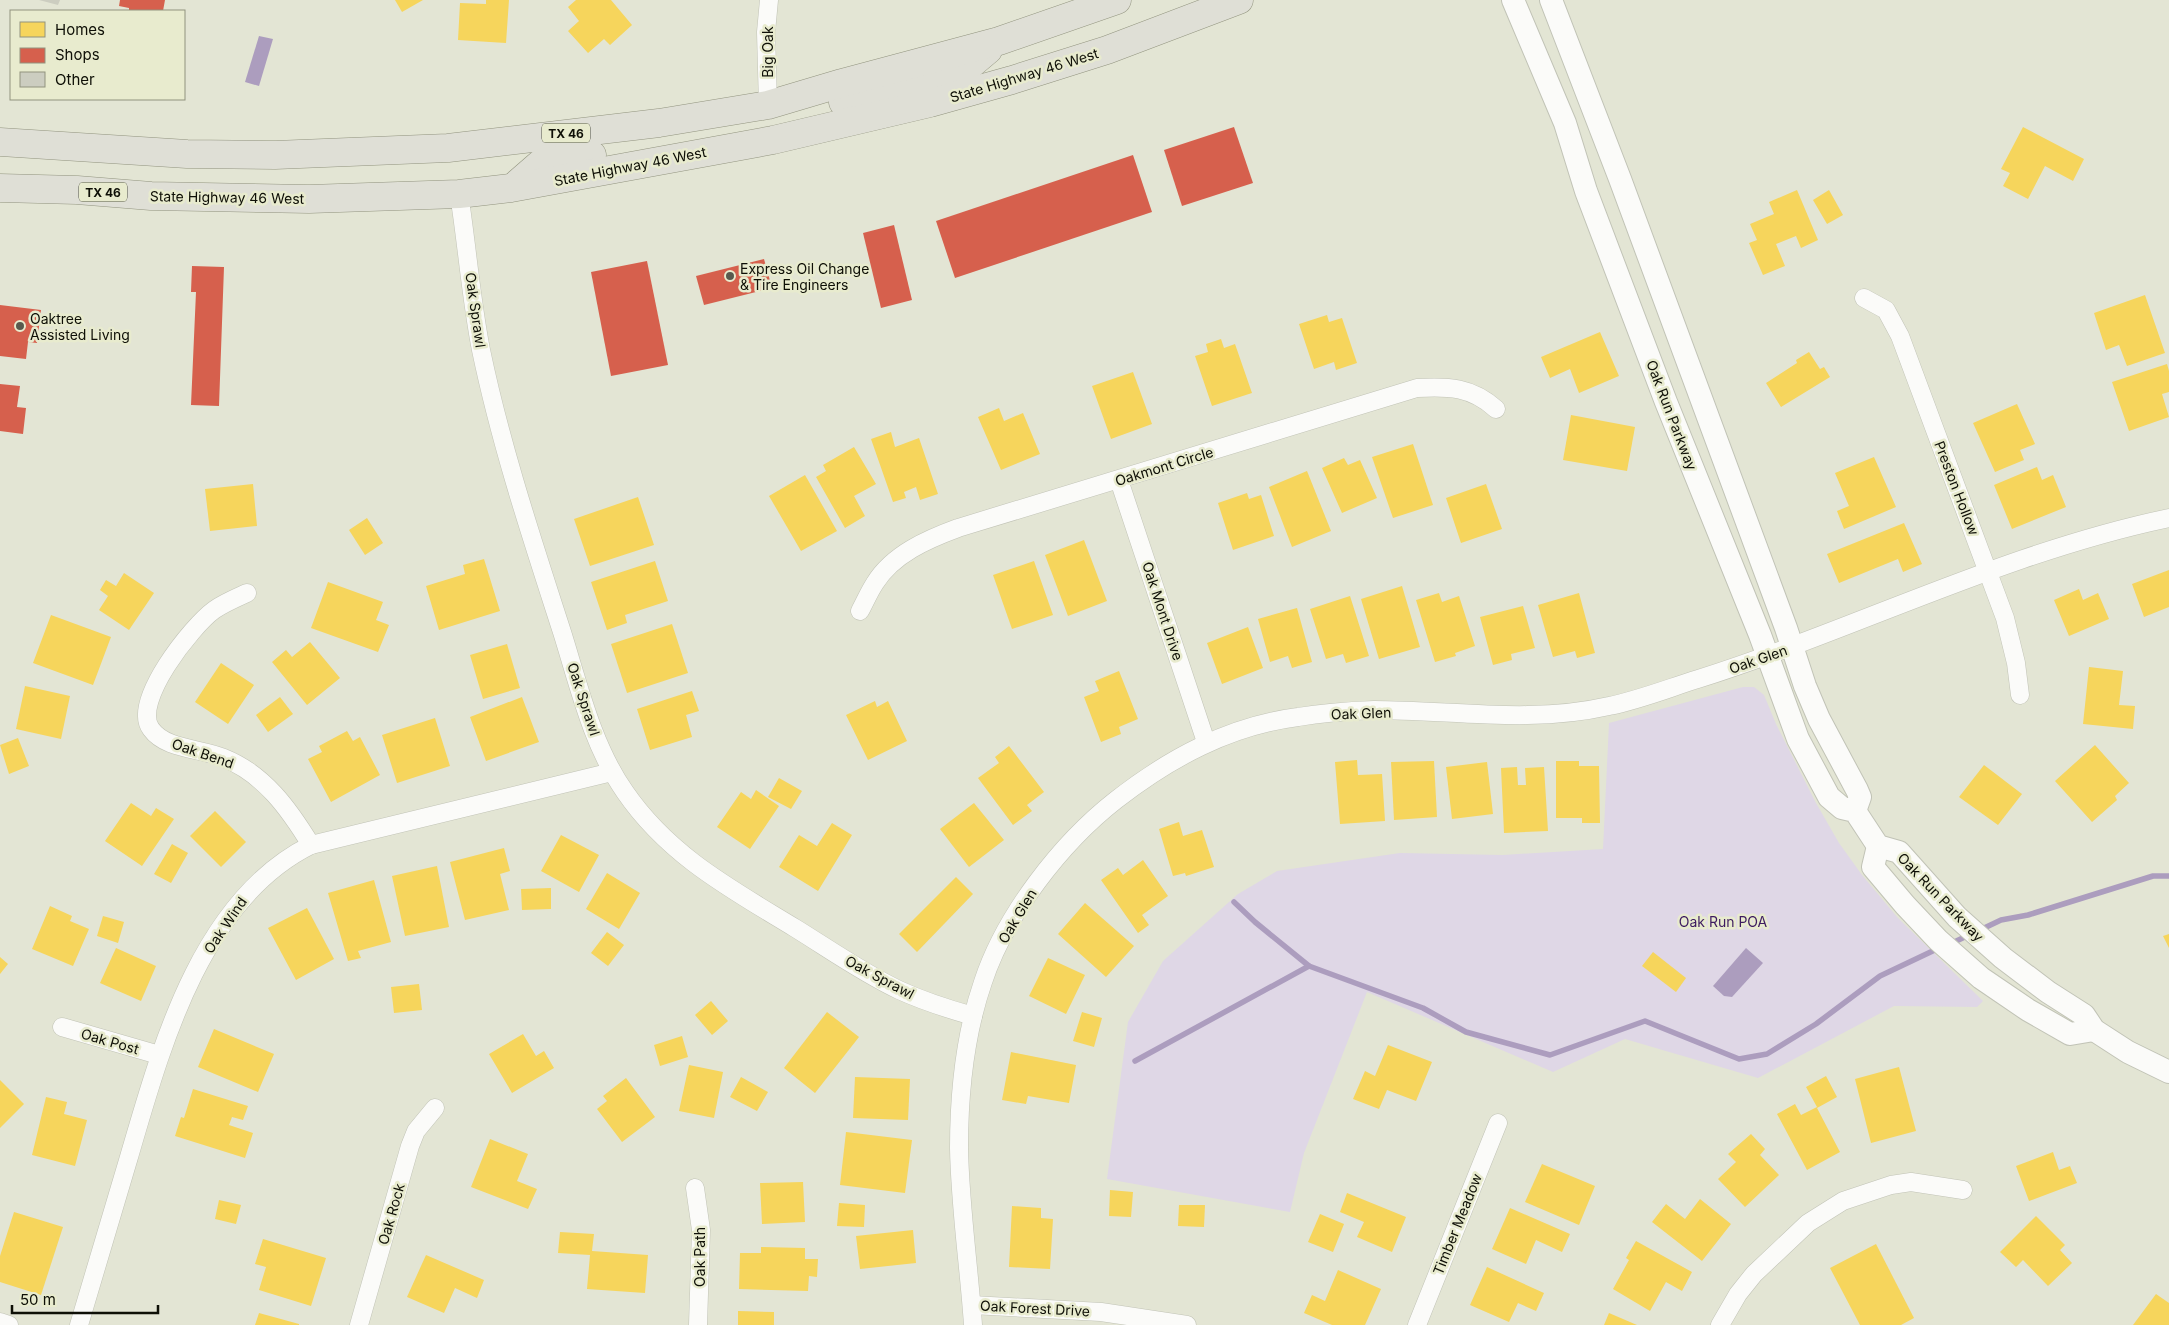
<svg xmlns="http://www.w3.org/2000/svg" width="2169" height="1325" viewBox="0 0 2169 1325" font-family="Inter,sans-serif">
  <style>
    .green { fill: #dfd7e6 }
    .water { fill: #ac9dbe }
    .homes { fill: #f6d55c }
    .shops { fill: #d6604d }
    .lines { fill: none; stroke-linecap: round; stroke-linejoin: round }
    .stream { stroke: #ac9dbe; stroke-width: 5.5 }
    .building { fill: #cccdc0 }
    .minor-casing { stroke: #c1c3b6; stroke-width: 19 }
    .tertiary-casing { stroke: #c1c3b6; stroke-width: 24 }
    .primary-casing { stroke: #92947f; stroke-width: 29 }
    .minor { stroke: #fbfbf9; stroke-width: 18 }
    .tertiary { stroke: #fbfbf9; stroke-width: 22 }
    .primary { stroke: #dfdfd6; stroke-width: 28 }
    .poi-dot { fill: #595a4e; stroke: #e8ebce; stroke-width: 2 }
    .labels { text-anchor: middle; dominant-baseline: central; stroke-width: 5; stroke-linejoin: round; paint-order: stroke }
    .shield { fill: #e8ebce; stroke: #4f5142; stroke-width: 1 }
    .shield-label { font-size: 12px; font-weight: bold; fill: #0e0f06 }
    .street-label { font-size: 14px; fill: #0e0f06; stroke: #e8ebce }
    .poi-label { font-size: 14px; fill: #0e0f06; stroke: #e8ebce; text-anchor: start }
    .park-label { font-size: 14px; fill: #3e1c60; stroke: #e8ebce }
  </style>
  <rect width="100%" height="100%" fill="#e3e5d4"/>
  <!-- green -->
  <polygon class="green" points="1743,687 1754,687 1764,695 1776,724 1816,803 1839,843 1862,875 1898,918 1983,1001 1977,1007 1894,1006 1758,1078 1625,1039 1553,1072 1367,992 1304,1153 1290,1212 1107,1179 1128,1022 1163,961 1238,894 1277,871 1400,853 1503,855 1603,849 1609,723"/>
  <!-- water -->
  <g class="water">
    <polygon points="259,36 273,39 259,86 245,82"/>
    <polygon points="1746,948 1763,963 1732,997 1724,996 1713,986"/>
  </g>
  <!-- homes -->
  <g class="homes">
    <polygon points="395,0 423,0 402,12"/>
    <polygon points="486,0 509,0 506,43 458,40 460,3 486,4"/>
    <polygon points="576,0 611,0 632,25 610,45 604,39 588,53 568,31 579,21 568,7"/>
    <polygon points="2023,127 2084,159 2073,181 2045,166 2028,199 2003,186 2010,173 2001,169"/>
    <polygon points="1797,190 1818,240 1801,248 1796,236 1776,244 1785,266 1763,275 1749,243 1757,240 1750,224 1774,214 1769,202"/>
    <polygon points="1829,190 1843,215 1827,224 1813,200"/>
    <polygon points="2145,295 2165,353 2127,366 2119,345 2106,350 2094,313"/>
    <polygon points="1327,315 1329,322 1342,318 1357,363 1336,370 1334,362 1314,369 1299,324"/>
    <polygon points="1600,332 1619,376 1579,393 1570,369 1550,378 1541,357"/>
    <polygon points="1221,339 1224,348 1235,344 1252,393 1212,406 1195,356 1208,352 1206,344"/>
    <polygon points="1809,352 1820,369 1824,367 1830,377 1781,407 1766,383 1797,363 1796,360"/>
    <polygon points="2167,364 2169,371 2169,392 2162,394 2169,417 2129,431 2112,382"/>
    <polygon points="1133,372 1152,424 1111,439 1092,386"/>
    <polygon points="2017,404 2035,444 2020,450 2024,460 1995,472 1973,423"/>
    <polygon points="999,408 1004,421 1023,413 1040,454 1001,470 978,417"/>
    <polygon points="1571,415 1635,427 1627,471 1563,460"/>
    <polygon points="891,432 895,447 919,438 938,494 920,500 916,487 904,492 906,498 893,502 871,439"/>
    <polygon points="1413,444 1433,505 1393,518 1372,457"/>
    <polygon points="854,447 876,484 854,496 865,516 845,528 816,477 826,471 823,465"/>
    <polygon points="1874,457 1896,507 1844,529 1837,511 1849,506 1835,473"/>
    <polygon points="1344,458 1348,465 1360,460 1377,498 1342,513 1322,468"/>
    <polygon points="2037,467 2042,480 2053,475 2066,507 2012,529 1994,485"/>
    <polygon points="1307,471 1331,531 1292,547 1269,487"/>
    <polygon points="805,475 837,531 801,551 769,496"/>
    <polygon points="253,484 257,526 210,531 205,489"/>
    <polygon points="1486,484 1502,529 1461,543 1446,498"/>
    <polygon points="1247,493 1249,499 1261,495 1274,536 1233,550 1218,503"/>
    <polygon points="638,497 654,545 590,566 574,519"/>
    <polygon points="367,518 383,543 365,555 349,530"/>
    <polygon points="1904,523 1922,564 1903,572 1898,559 1839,583 1827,554"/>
    <polygon points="1084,540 1107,601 1068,616 1045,555"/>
    <polygon points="484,559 500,611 439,630 426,586 465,574 463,565"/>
    <polygon points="655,561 668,601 625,615 627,623 607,630 591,582"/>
    <polygon points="1034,561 1053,615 1012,629 993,575"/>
    <polygon points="2169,570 2169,607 2144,617 2132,584"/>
    <polygon points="124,573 154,593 129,630 99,610 108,596 100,590 106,580 116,586"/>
    <polygon points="328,582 383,602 376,620 389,625 378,652 311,628"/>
    <polygon points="1402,586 1420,647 1379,659 1361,599"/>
    <polygon points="2079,589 2083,600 2098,593 2109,619 2069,636 2054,600"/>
    <polygon points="1439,593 1442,602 1459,596 1475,646 1455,653 1456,656 1435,662 1416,600"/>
    <polygon points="1579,593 1595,653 1577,658 1575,651 1553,657 1538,605"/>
    <polygon points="1350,596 1369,656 1346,663 1343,654 1326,659 1310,609"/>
    <polygon points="1523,606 1535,648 1511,654 1512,660 1493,665 1480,617"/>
    <polygon points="1297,608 1312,662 1292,668 1288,656 1270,662 1258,619"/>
    <polygon points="51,615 111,637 93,685 33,663"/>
    <polygon points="672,624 688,673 627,693 611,644"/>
    <polygon points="1248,627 1263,668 1222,684 1207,643"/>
    <polygon points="310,642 340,678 307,705 272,662 286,650 292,657"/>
    <polygon points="507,644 520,688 483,699 470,655"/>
    <polygon points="221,663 254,685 228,724 195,702"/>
    <polygon points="2089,667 2123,671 2119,705 2135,706 2133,729 2083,724"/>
    <polygon points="1119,671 1138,719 1119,727 1121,734 1101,742 1084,697 1099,691 1095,681"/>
    <polygon points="25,686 70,696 61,739 16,729"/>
    <polygon points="692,691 699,711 686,715 692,737 650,750 637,709"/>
    <polygon points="280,697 293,714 268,732 256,715"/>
    <polygon points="522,697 539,742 486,761 470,717"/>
    <polygon points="875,701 877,707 888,701 907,741 868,760 846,715"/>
    <polygon points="435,718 450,766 397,783 382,735"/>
    <polygon points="347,731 353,741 360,737 380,775 331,802 308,759 322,752 319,746"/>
    <polygon points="18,738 29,766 9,774 0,745"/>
    <polygon points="2095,745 2129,783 2115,796 2117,800 2092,822 2055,781"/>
    <polygon points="1009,746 1044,792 1027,805 1032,811 1013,825 978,778 999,763 995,757"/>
    <polygon points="1357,760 1358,775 1382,774 1385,821 1340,824 1335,762"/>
    <polygon points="1434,761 1437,817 1394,820 1391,762"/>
    <polygon points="1556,761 1579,761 1579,766 1599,766 1600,823 1582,823 1582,818 1556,818"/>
    <polygon points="1487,762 1493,814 1452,819 1446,767"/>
    <polygon points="1984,765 2022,794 1998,825 1959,797"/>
    <polygon points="1517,767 1518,785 1526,785 1525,768 1544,767 1548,831 1504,833 1501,768"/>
    <polygon points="779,778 802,791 791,809 768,797"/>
    <polygon points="756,790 779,806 750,849 717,827 741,792 751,799"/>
    <polygon points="131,803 151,816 156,808 174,819 142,866 105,841"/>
    <polygon points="974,803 1004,840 969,867 940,829"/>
    <polygon points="215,811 246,842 221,867 190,836"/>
    <polygon points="1179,822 1183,836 1202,830 1214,867 1186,876 1185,873 1173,876 1159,829"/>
    <polygon points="832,823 852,835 818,891 779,867 799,835 817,846"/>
    <polygon points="561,835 599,855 579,892 541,871"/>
    <polygon points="172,844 188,853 171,883 154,874"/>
    <polygon points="504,848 510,871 500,874 509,910 465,920 450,862"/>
    <polygon points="1143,860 1168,896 1142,915 1149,925 1138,933 1101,880 1118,868 1123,875"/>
    <polygon points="437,866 449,927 405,936 392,876"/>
    <polygon points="607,873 640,893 619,929 586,909"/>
    <polygon points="956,877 973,894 917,952 899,934"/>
    <polygon points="374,880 391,942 358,951 361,958 348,961 328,893"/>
    <polygon points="551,888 551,909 522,910 521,889"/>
    <polygon points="1085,903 1134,946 1106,977 1058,934"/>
    <polygon points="50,906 72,916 70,921 89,929 73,966 32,949"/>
    <polygon points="307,908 334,959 296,980 268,928"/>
    <polygon points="103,916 124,922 118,943 97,936"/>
    <polygon points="607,932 624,945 608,966 591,953"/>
    <polygon points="2169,934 2169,948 2163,936"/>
    <polygon points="116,948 156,966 141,1001 100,983"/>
    <polygon points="1653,952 1686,978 1676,992 1642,966"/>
    <polygon points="0,957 8,964 0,974"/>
    <polygon points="1048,958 1085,975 1066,1014 1029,996"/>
    <polygon points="419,984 422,1010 394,1013 391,987"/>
    <polygon points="711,1001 728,1021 712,1035 695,1015"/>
    <polygon points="827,1012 859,1037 815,1093 784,1068"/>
    <polygon points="1082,1012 1102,1018 1094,1047 1073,1041"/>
    <polygon points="214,1029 274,1054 258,1092 198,1067"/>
    <polygon points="523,1034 536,1056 544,1051 554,1068 512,1093 489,1054"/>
    <polygon points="682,1036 688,1057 660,1066 654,1045"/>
    <polygon points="1388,1045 1432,1062 1416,1101 1387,1090 1379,1109 1353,1099 1365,1071 1375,1076"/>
    <polygon points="1011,1052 1076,1065 1069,1103 1028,1096 1026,1104 1002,1100"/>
    <polygon points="689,1065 723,1072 714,1118 679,1111"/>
    <polygon points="1899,1067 1916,1131 1871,1143 1855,1079"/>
    <polygon points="1826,1076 1837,1097 1817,1108 1840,1152 1807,1170 1777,1114 1795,1104 1801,1115 1817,1107 1806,1087"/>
    <polygon points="741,1077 768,1092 757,1111 730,1097"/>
    <polygon points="855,1077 910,1079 908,1120 853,1118"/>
    <polygon points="626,1078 655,1117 622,1142 597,1109 607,1101 603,1096"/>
    <polygon points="0,1080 24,1104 0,1128"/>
    <polygon points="193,1089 248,1106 243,1120 232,1117 229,1125 253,1133 245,1158 175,1136 181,1117 184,1118"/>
    <polygon points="46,1097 67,1102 64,1114 87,1120 75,1166 32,1155"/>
    <polygon points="846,1132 912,1140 905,1193 840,1185"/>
    <polygon points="1751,1134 1765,1149 1760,1155 1779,1175 1745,1207 1718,1179 1736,1162 1728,1154"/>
    <polygon points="490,1139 528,1154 517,1181 537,1189 528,1209 471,1187"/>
    <polygon points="2053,1152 2059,1170 2070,1166 2077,1183 2029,1201 2016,1166"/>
    <polygon points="1542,1164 1595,1186 1579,1225 1525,1202"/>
    <polygon points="803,1182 805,1222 762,1224 760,1183"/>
    <polygon points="1110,1190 1133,1192 1131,1217 1109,1216"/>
    <polygon points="1347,1193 1406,1217 1392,1252 1357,1237 1364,1222 1340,1212"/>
    <polygon points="1700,1199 1731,1224 1702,1261 1652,1222 1666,1204 1685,1219"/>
    <polygon points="219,1200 241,1205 236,1224 215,1219"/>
    <polygon points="839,1203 865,1205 864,1227 837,1226"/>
    <polygon points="1179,1205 1205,1205 1204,1227 1178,1226"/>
    <polygon points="1012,1206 1041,1208 1041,1218 1053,1219 1050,1269 1009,1267"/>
    <polygon points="1510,1208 1570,1234 1562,1252 1536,1240 1526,1264 1492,1249"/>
    <polygon points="14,1212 63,1227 41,1295 0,1282 0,1256"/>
    <polygon points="1320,1214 1344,1224 1333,1252 1308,1242"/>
    <polygon points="2036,1216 2065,1245 2060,1250 2072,1263 2048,1286 2023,1260 2016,1267 2000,1252"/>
    <polygon points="913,1230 916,1263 860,1269 856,1236"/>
    <polygon points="560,1232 594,1234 592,1251 648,1255 645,1293 587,1289 590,1255 558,1253"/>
    <polygon points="263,1239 326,1258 311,1306 259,1290 266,1267 255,1264"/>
    <polygon points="1636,1241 1692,1272 1682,1291 1666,1282 1650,1311 1613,1289 1629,1260 1626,1258"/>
    <polygon points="1876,1244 1914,1318 1901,1325 1860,1325 1830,1268"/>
    <polygon points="761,1247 805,1248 805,1259 818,1259 817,1277 809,1276 808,1291 739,1289 740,1253 761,1253"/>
    <polygon points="426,1255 484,1280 477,1298 455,1288 444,1313 407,1297"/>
    <polygon points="1487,1267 1544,1293 1536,1311 1518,1303 1509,1322 1470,1305"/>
    <polygon points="1338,1270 1381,1289 1365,1325 1332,1325 1304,1313 1312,1295 1325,1301"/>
    <polygon points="2156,1294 2169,1303 2169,1325 2133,1325"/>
    <polygon points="738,1311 774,1312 774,1325 738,1325"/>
    <polygon points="259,1313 299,1324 299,1325 255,1325"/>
    <polygon points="1609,1313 1637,1325 1604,1325"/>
  </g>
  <!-- shops -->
  <g class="shops">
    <polygon points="120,0 165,0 163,11 129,11 129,8 119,6"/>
    <polygon points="1234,127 1253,183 1182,206 1164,150"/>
    <polygon points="1133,155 1152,212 955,278 936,221"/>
    <polygon points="894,225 912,300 881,308 863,233"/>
    <polygon points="764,259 772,288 704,305 696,276"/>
    <polygon points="647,261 668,365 611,376 591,272"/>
    <polygon points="192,266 224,267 219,406 191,405 196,292 191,292"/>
    <polygon points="0,305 41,310 37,343 28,342 26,359 0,356"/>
    <polygon points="0,384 20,386 17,407 26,408 23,434 0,431"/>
  </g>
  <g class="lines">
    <!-- stream -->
    <g class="stream">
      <polyline points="1234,902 1255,922 1309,966 1423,1008 1466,1032 1550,1055 1645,1021 1739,1059 1767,1054 1816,1024 1880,976 1939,948"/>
      <polyline points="1980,930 2001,920 2028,915 2153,876 2169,876"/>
      <polyline points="1950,944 1969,935"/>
      <polyline points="1135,1061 1309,966"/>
    </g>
  </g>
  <!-- building -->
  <polygon class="building" points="39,0 60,0 58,5"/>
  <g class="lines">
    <!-- minor casing -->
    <g class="minor-casing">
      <g id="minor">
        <polyline points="768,105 766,32 769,0"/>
        <path d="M459 194C467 245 471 299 481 350 501 446 532 539 562 632 579 686 592 745 625 792 669 856 731 889 795 928 829 949 863 973 899 990 923 1001 948 1009 973 1016"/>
        <polyline points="1864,298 1886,310 1900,336 2005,618 2016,663 2020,695"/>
        <polyline points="1119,480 1206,742"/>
        <path d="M247 593C236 598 224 603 214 610 192 626 131 702 151 729 166 750 201 748 224 758 264 774 289 809 311 845"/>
        <path d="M860 611C865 602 869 592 875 583 893 554 928 539 958 528L1417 388C1448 386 1472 387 1496 409"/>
        <polyline points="62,1027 159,1055"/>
        <polyline points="695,1188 701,1230 698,1325"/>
        <polyline points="972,1305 1101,1312 1187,1325"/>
        <polyline points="0,1322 9,1325"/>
        <path d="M79 1325C96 1269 112 1213 129 1157 161 1048 200 900 311 845L612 772"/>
        <polyline points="359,1325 410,1146 416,1131 435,1108"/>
        <path d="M973 1325C969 1266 960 1207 959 1148 959 1093 965 1034 983 982 1005 915 1061 843 1116 800 1170 758 1229 726 1298 717 1322 713 1349 711 1374 710 1452 710 1531 724 1609 706 1639 700 1669 688 1698 679 1856 629 2006 552 2169 518"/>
        <polyline points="1417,1325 1498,1123"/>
        <polyline points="1720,1325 1738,1294 1754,1274 1808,1223 1843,1201 1891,1185 1911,1182 1963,1190"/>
      </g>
    </g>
    <!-- tertiary casing -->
    <g class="tertiary-casing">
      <g id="tertiary">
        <polyline points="1513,0 1565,123 1586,191 1666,402 1760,635 1798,739 1829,797 1842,808 1855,811 1878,846 1899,852 1957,917 2003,958 2048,992 2084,1015 2094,1030 2128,1052 2169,1072"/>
        <polyline points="1551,0 1620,179 1786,628 1805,686 1819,719 1857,790 1860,797 1855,811"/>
        <polyline points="1878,846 1873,867 1905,905 1938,940 1981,978 2028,1010 2070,1034 2094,1030"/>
      </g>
    </g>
    <!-- primary casing -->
    <g class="primary-casing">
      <g id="primary">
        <polyline points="843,102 955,74 969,66 988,50"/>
        <polyline points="0,142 187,154 275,155 448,148 659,123 768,105 842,83 999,41 1117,0"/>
        <polyline points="518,183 541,163 592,155"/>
        <polyline points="0,188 77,190 151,196 309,199 459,194 511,188 773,140 930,103 1012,80 1107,50 1239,0"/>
      </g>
    </g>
    <!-- minor -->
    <use href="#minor" class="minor"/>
    <!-- tertiary -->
    <use href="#tertiary" class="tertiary"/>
    <!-- primary -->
    <use href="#primary" class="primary"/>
  </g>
  <!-- markers -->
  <g class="poi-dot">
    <circle cx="730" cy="276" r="5"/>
    <circle cx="20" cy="326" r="5"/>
  </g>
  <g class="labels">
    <!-- shield labels -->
    <g class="shield">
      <rect x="542" y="123.5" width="48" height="19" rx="4"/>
      <rect x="79" y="182.5" width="48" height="19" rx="4"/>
    </g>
    <g class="shield-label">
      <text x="566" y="133">TX 46</text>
      <text x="103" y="192">TX 46</text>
    </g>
    <!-- street labels -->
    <g class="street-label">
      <text transform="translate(767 52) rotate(-90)">Big Oak</text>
      <text transform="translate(1024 75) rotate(-17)">State Highway 46 West</text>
      <text transform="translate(630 166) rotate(-11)">State Highway 46 West</text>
      <text transform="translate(227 197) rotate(1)">State Highway 46 West</text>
      <text transform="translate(476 310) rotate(82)">Oak Sprawl</text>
      <text transform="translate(1672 415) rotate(69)">Oak Run Parkway</text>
      <text transform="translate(1164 466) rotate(-17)">Oakmont Circle</text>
      <text transform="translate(1957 488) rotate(69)">Preston Hollow</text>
      <text transform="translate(1163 611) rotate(72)">Oak Mont Drive</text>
      <text transform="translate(1758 659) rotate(-19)">Oak Glen</text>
      <text transform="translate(584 699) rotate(72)">Oak Sprawl</text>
      <text transform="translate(1361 713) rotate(-2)">Oak Glen</text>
      <text transform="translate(203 753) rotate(19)">Oak Bend</text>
      <text transform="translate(1941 897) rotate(46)">Oak Run Parkway</text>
      <text transform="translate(1017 916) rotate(-59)">Oak Glen</text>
      <text transform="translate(225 925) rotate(-56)">Oak Wind</text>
      <text transform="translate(880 977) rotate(28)">Oak Sprawl</text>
      <text transform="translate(110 1041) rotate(16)">Oak Post</text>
      <text transform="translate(391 1214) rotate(-74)">Oak Rock</text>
      <text transform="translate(1457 1224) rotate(-68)">Timber Meadow</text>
      <text transform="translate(699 1257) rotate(-90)">Oak Path</text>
      <text transform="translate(1035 1308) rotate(3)">Oak Forest Drive</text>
    </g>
    <!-- poi labels -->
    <g class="poi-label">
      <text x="740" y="268">Express Oil Change<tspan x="740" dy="16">&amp; Tire Engineers</tspan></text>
      <text x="30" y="318">Oaktree<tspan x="30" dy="16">Assisted Living</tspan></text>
    </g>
    <!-- park labels -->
    <g class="park-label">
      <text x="1723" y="921">Oak Run POA</text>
    </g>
  </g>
  <!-- legend -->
  <rect x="10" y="10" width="175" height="90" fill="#e8ebce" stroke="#91937e"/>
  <rect x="20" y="22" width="25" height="15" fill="#f6d55c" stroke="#91937e"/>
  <text x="55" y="35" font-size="15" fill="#0e0f06">Homes</text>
  <rect x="20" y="48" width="25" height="15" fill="#d6604d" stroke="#91937e"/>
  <text x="55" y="60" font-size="15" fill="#0e0f06">Shops</text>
  <rect x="20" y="72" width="25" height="15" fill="#cccdc0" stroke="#91937e"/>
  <text x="55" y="85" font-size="15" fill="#0e0f06">Other</text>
  <!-- scale -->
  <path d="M12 1305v8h146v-8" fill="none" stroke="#0e0f06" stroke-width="2.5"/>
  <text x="20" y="1305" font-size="15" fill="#0e0f06" stroke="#e8ebce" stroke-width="4" paint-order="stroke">50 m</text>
</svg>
